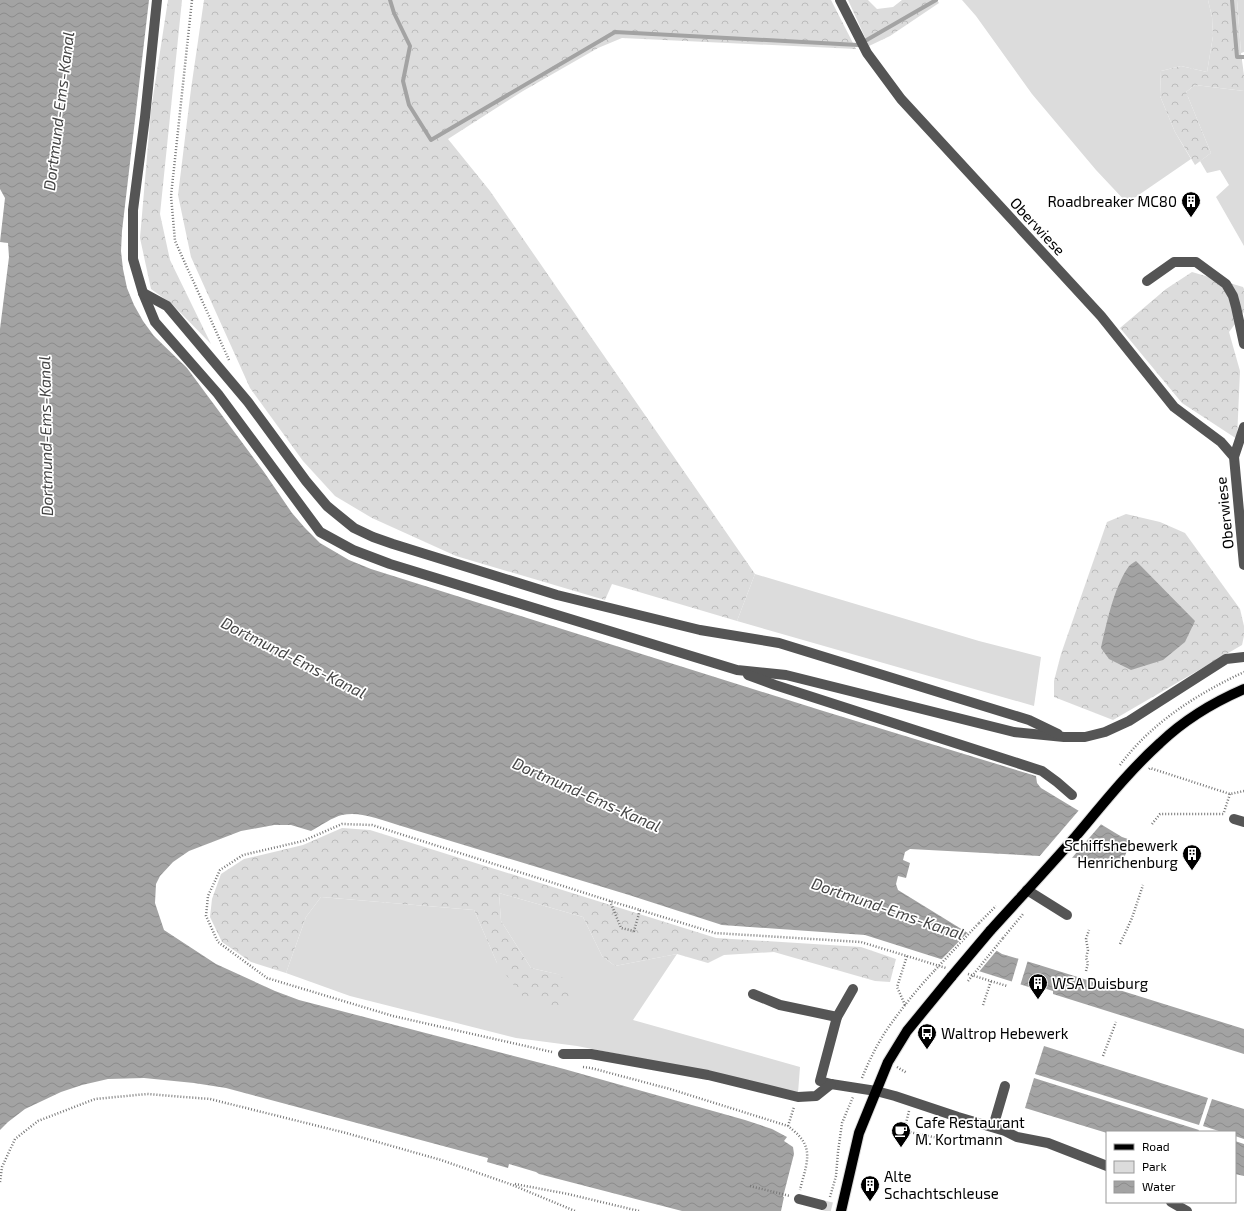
<svg xmlns="http://www.w3.org/2000/svg" width="1244" height="1211" viewBox="0 0 1244 1211" font-family="'Exo 2',sans-serif">
  <style>
    .green { fill: #dcdcdc }
    .forest { fill: url(#forest-crowns) }
    .water { fill: url(#water-waves) }
    .pier { fill: #fff }
    .lines { fill: none; stroke-linecap: round; stroke-linejoin: round }
    .stream { stroke: #a3a3a3; stroke-width: 4 }
    .minor-tunnel { stroke: #d9d9d9; stroke-width: 10; stroke-dasharray: 10 5; stroke-linecap: butt }
    .major-casing { stroke: #dbdbdb; stroke-width: 12 }
    .path { stroke: #777; stroke-width: 2.5; stroke-dasharray: 1 2; stroke-linecap: butt }
    .minor { stroke: #555; stroke-width: 10 }
    .major { stroke: #000; stroke-width: 10 }
    .major-bridge-casing { stroke: #dbdbdb; stroke-width: 12; stroke-linecap: butt }
    .path-bridge { stroke: #777; stroke-width: 2.5; stroke-dasharray: 1 2; stroke-linecap: butt }
    .major-bridge { stroke: #000; stroke-width: 10 }
    .labels { text-anchor: middle; dominant-baseline: central; stroke-width: 3.5; stroke-linejoin: round; paint-order: stroke }
    .poi-label { font-size: 15px; fill: #000; stroke: #fff; text-anchor: start }
    .street-label { font-size: 15px; fill: #000; stroke: #fff }
    .water-label { font-size: 16px; font-style: italic; fill: #444; stroke: #fff }
  </style>
  <defs>
    <pattern id="forest-crowns" width="20" height="18" patternUnits="userSpaceOnUse"><rect width="20" height="18" fill="#dcdcdc"/><path d="M2 6a3 3 0 1 1 6 0M12 15a3 3 0 1 1 6 0" fill="none" stroke="#bbb"/></pattern>
    <pattern id="water-waves" width="16" height="10" patternUnits="userSpaceOnUse"><rect width="16" height="10" fill="#a3a3a3"/><path d="M0 5q4-4 8 0t8 0" fill="none" stroke="#8b8b8b"/></pattern>
  </defs>
  <rect width="100%" height="100%" fill="#fff"/>
  <!-- green -->
  <g class="green">
    <polygon points="962,0 1208,0 1212,17 1213,36 1207,72 1181,66 1161,71 1160,96 1175,132 1191,159 1127,203 1096,170 1032,94 976,16"/>
    <polygon points="1237,0 1244,0 1244,52 1241,53"/>
    <polygon points="1195,85 1244,91 1244,246 1216,197 1229,185 1220,170 1207,173 1200,161 1211,153 1186,92"/>
    <polygon points="755,574 979,641 1041,657 1034,706 737,621"/>
    <polygon points="499,893 583,917 602,956 615,966 677,954 633,1020 800,1067 798,1093 685,1067 577,1046 516,1038 350,996 286,973 306,917 321,897 474,910 497,963 561,975 531,968 501,921"/>
  </g>
  <!-- forest -->
  <g class="forest">
    <polygon points="168,0 182,0 160,214 170,260 211,344 172,304 151,289 140,238 151,110"/>
    <polygon points="204,0 831,0 856,49 622,38 598,48 523,91 448,139 490,191 755,574 737,621 612,584 605,600 456,556 372,518 335,496 303,461 250,388 191,257 178,195 191,89"/>
    <polygon points="848,0 868,0 877,9 893,7 902,0 937,0 939,3 890,36 869,46"/>
    <polygon points="1208,0 1237,0 1241,53 1244,75 1244,91 1195,85 1186,92 1211,153 1195,165 1175,132 1160,96 1161,71 1181,66 1207,72 1213,36 1212,17"/>
    <polygon points="1192,272 1243,287 1244,289 1244,312 1229,332 1240,371 1237,439 1182,403 1120,328 1166,289"/>
    <polygon points="1126,514 1160,522 1185,533 1240,609 1244,626 1244,636 1242,645 1113,720 1054,697 1054,681 1061,654 1107,522"/>
    <polygon points="342,828 370,830 716,938 861,947 896,959 890,982 875,981 774,952 724,955 708,963 677,954 615,966 602,956 583,917 499,893 501,921 531,968 561,975 573,999 569,1010 523,997 497,963 474,910 321,897 306,917 286,973 251,962 222,942 210,917 212,899 221,874 244,859 303,845"/>
  </g>
  <!-- water -->
  <g class="water">
    <path d="M0 0H149L122 231 121 251 123 269 127 288 134 305 143 321 154 336 187 368 264 472 292 513 305 528 320 543 349 560 371 569 820 710 1036 776 1037 783 1041 788 1122 837 1131 840 1123 861 1114 860 910 849 905 852 903 860 910 863 906 878 898 876 896 884 898 890 1002 954 1036 964 1244 1029V1054L1053 994V991L1034 985 1032 988 865 935 722 925 629 895 398 825C381 820 361 811 342 815 333 817 320 826 311 831L291 825H274L241 831 189 851 173 862 160 876 156 884 155 903 164 930 216 964 275 991 299 1000 564 1069 745 1120 772 1129 787 1137 784 1141 793 1147 794 1154 783 1197H784L781 1211H682L539 1174 536 1172 509 1164 508 1168 487 1162 488 1158 226 1088 194 1083 144 1078 108 1079 82 1085 61 1092 25 1109 8 1122 0 1130V329L9 257 8 243 0 242 5 198 0 189Z"/>
    <path d="M1136 561 1195 621 1185 642 1163 660 1131 670 1109 659 1101 648C1106 625 1114 588 1127 569 1129 565 1133 563 1136 561Z"/>
    <polygon points="1044,1046 1208,1098 1199,1125 1035,1074"/>
    <polygon points="1034,1078 1199,1130 1198,1132 1107,1132 1107,1133 1025,1108"/>
    <polygon points="1212,1099 1244,1109 1244,1139 1235,1136 1235,1132 1222,1132 1203,1126"/>
    <polygon points="1235,1141 1244,1144 1244,1176 1235,1174"/>
  </g>
  <!-- pier -->
  <g class="pier">
    <polygon points="1080,809 1103,822 1071,859 1038,858"/>
    <polygon points="969,931 998,949 978,973 940,961"/>
    <polygon points="1019,957 1028,960 1020,986 1011,984"/>
  </g>
  <g class="lines">
    <!-- stream -->
    <g class="stream">
      <polyline points="390,0 394,13 410,46 403,81 409,105 431,140 615,32 858,45 936,0"/>
      <polyline points="1232,0 1237,57 1244,57"/>
    </g>
    <!-- minor-tunnel -->
    <polyline class="minor-tunnel" points="822,1205 846,1211"/>
    <!-- major casing -->
    <g class="major-casing">
      <g id="major">
        <path d="M990 931C1019 899 1048 868 1076 836 1103 804 1129 771 1160 743 1184 720 1214 702 1244 689"/>
        <polyline points="841,1211 859,1133 888,1062 907,1031 952,976"/>
      </g>
    </g>
    <!-- path -->
    <g class="path">
      <polyline points="192,0 171,196 175,241 229,360"/>
      <path d="M1120 765C1151 723 1197 694 1244 672"/>
      <polyline points="1149,769 1150,768 1230,794 1244,791"/>
      <polyline points="1224,812 1230,794"/>
      <polyline points="1152,824 1160,814 1225,814"/>
      <polyline points="640,910 715,933 861,942 946,968"/>
      <polyline points="979,923 996,906"/>
      <polyline points="1003,938 1023,914"/>
      <polyline points="1120,944 1132,918 1143,885"/>
      <polyline points="1086,971 1088,963 1086,958 1088,950 1086,939 1089,930"/>
      <polyline points="968,974 1007,986"/>
      <polyline points="905,1005 897,987 907,956"/>
      <polyline points="983,1005 991,981"/>
      <polyline points="552,1052 393,1016 267,978 218,942 206,916 208,896 220,870 243,855 303,841 342,824 372,825 610,901 640,910 634,931 621,928 610,901"/>
      <polyline points="1103,1056 1116,1022"/>
      <path d="M583 1067 591 1068 670 1089 788 1126C794 1131 802 1137 805 1145 811 1158 803 1176 800 1190"/>
      <polyline points="897,1067 907,1073"/>
      <path d="M862 1078C869 1061 877 1044 888 1028 902 1008 918 988 935 970"/>
      <polyline points="909,1111 904,1131 948,1140"/>
      <polyline points="788,1126 794,1107"/>
      <polyline points="0,1182 2,1167 15,1139 38,1121 95,1099 147,1094 210,1099 346,1133 441,1160 510,1184 575,1211"/>
      <polyline points="515,1184 568,1194 639,1211"/>
      <polyline points="750,1186 790,1196"/>
      <polyline points="830,1197 836,1176 838,1152 842,1123 853,1097"/>
    </g>
    <!-- minor -->
    <g class="minor">
      <polyline points="157,0 145,117 133,210 133,259 143,293 155,322 218,394 320,532 353,550 390,564 737,670 786,675 1014,732 1064,737 1085,737 1105,732 1129,721 1226,659 1244,657"/>
      <polyline points="840,0 867,53 901,99 1101,316 1174,407 1221,442 1234,457 1244,565"/>
      <polyline points="1147,281 1174,262 1196,262 1226,284 1233,296 1236,307 1244,344"/>
      <polyline points="143,293 167,306 248,402 306,481 327,506 354,528 373,537 393,544 557,595 700,630 779,643 1029,720 1058,734"/>
      <polyline points="1234,457 1244,427"/>
      <polyline points="748,675 775,685 1042,771 1057,782 1072,795"/>
      <polyline points="1234,819 1244,822"/>
      <polyline points="1027,890 1067,915"/>
      <polyline points="853,989 837,1017 820,1081 831,1084 876,1091 895,1096 958,1117 1005,1131 1017,1137 1048,1143 1107,1166"/>
      <polyline points="753,994 780,1005 837,1017"/>
      <polyline points="563,1054 591,1054 708,1075 798,1097 816,1096 831,1084"/>
      <polyline points="993,1127 1005,1086"/>
      <polyline points="799,1199 822,1205"/>
      <polyline points="1171,1202 1187,1211"/>
    </g>
    <!-- major -->
    <use href="#major" class="major"/>
    <!-- major-bridge casing -->
    <g class="major-bridge-casing">
      <polyline id="major-bridge" points="952,976 990,931"/>
    </g>
    <!-- path-bridge -->
    <g class="path-bridge">
      <polyline points="935,970 979,923"/>
      <polyline points="968,981 1003,938"/>
    </g>
    <!-- major-bridge -->
    <use href="#major-bridge" class="major-bridge"/>
  </g>
  <!-- icons -->
  <defs>
    <g id="building-pin" transform="scale(1)"><path d="M0 17L-7.5 6A9.5 9.5 0 1 1 7.5 6Z" fill="#000" stroke="#fff"/><path d="M-4-6H4V6H1V3H-1V6H-4ZM-2.5-4.3h1.7v1.8h-1.7ZM.8-4.3h1.7v1.8H.8ZM-2.5-1h1.7V.8h-1.7ZM.8-1h1.7V.8H.8Z" fill="#fff"/></g>
    <g id="bus-pin" transform="scale(1)"><path d="M0 17L-7.5 6A9.5 9.5 0 1 1 7.5 6Z" fill="#000" stroke="#fff"/><path d="M-5-6H5V4H4V6H2V4H-2V6H-4V4H-5ZM-3.5-4V0h7V-4ZM-3.5 1.2v1.5H-2V1.2ZM2 1.2v1.5H3.5V1.2Z" fill="#fff"/></g>
    <g id="cafe-pin" transform="scale(1)"><path d="M0 17L-7.5 6A9.5 9.5 0 1 1 7.5 6Z" fill="#000" stroke="#fff"/><path d="M-5.5-4.5H6V0H3Q3 3.5 0 3.5H-2.5Q-5.5 3.5-5.5 0ZM3-3.2v2h1.7v-2ZM-6 4.5H4V6H-6Z" fill="#fff"/></g>
  </defs>
  <g fill-rule="evenodd">
    <use href="#building-pin" x="1191" y="201"/>
    <use href="#building-pin" x="1192" y="854"/>
    <use href="#building-pin" x="1038" y="983"/>
    <use href="#bus-pin" x="927" y="1033"/>
    <use href="#cafe-pin" x="901" y="1131"/>
    <use href="#building-pin" x="870" y="1185"/>
  </g>
  <g class="labels">
    <!-- poi labels -->
    <g class="poi-label">
      <text x="1177" y="201" text-anchor="end">Roadbreaker MC80</text>
      <text x="1178" y="845" text-anchor="end">Schiffshebewerk<tspan x="1178" dy="17">Henrichenburg</tspan></text>
      <text x="1052" y="983">WSA Duisburg</text>
      <text x="941" y="1033">Waltrop Hebewerk</text>
      <text x="915" y="1122">Cafe Restaurant<tspan x="915" dy="17">M. Kortmann</tspan></text>
      <text x="884" y="1176">Alte<tspan x="884" dy="17">Schachtschleuse</tspan></text>
    </g>
    <!-- street labels -->
    <g class="street-label">
      <text transform="translate(1038 226) rotate(47)">Oberwiese</text>
      <text transform="translate(1224 513) rotate(-96)">Oberwiese</text>
    </g>
    <!-- water labels -->
    <g class="water-label">
      <text transform="translate(58 111) rotate(-83)">Dortmund-Ems-Kanal</text>
      <text transform="translate(45 436) rotate(-91)">Dortmund-Ems-Kanal</text>
      <text transform="translate(294 657) rotate(27)">Dortmund-Ems-Kanal</text>
      <text transform="translate(587 794) rotate(24)">Dortmund-Ems-Kanal</text>
      <text transform="translate(888 908) rotate(19)">Dortmund-Ems-Kanal</text>
    </g>
  </g>
  <!-- legend -->
  <rect x="1106" y="1131" width="130" height="72" fill="#ffffff" stroke="#999999"/>
  <rect x="1114" y="1144" width="20" height="6" fill="#000000" stroke="#999999"/>
  <text x="1142" y="1151" font-size="12" fill="#000000">Road</text>
  <rect x="1114" y="1161" width="20" height="12" fill="#dcdcdc" stroke="#999999"/>
  <text x="1142" y="1171" font-size="12" fill="#000000">Park</text>
  <rect x="1114" y="1181" width="20" height="12" fill="url(#water-waves)" stroke="#999999"/>
  <text x="1142" y="1191" font-size="12" fill="#000000">Water</text>
</svg>
